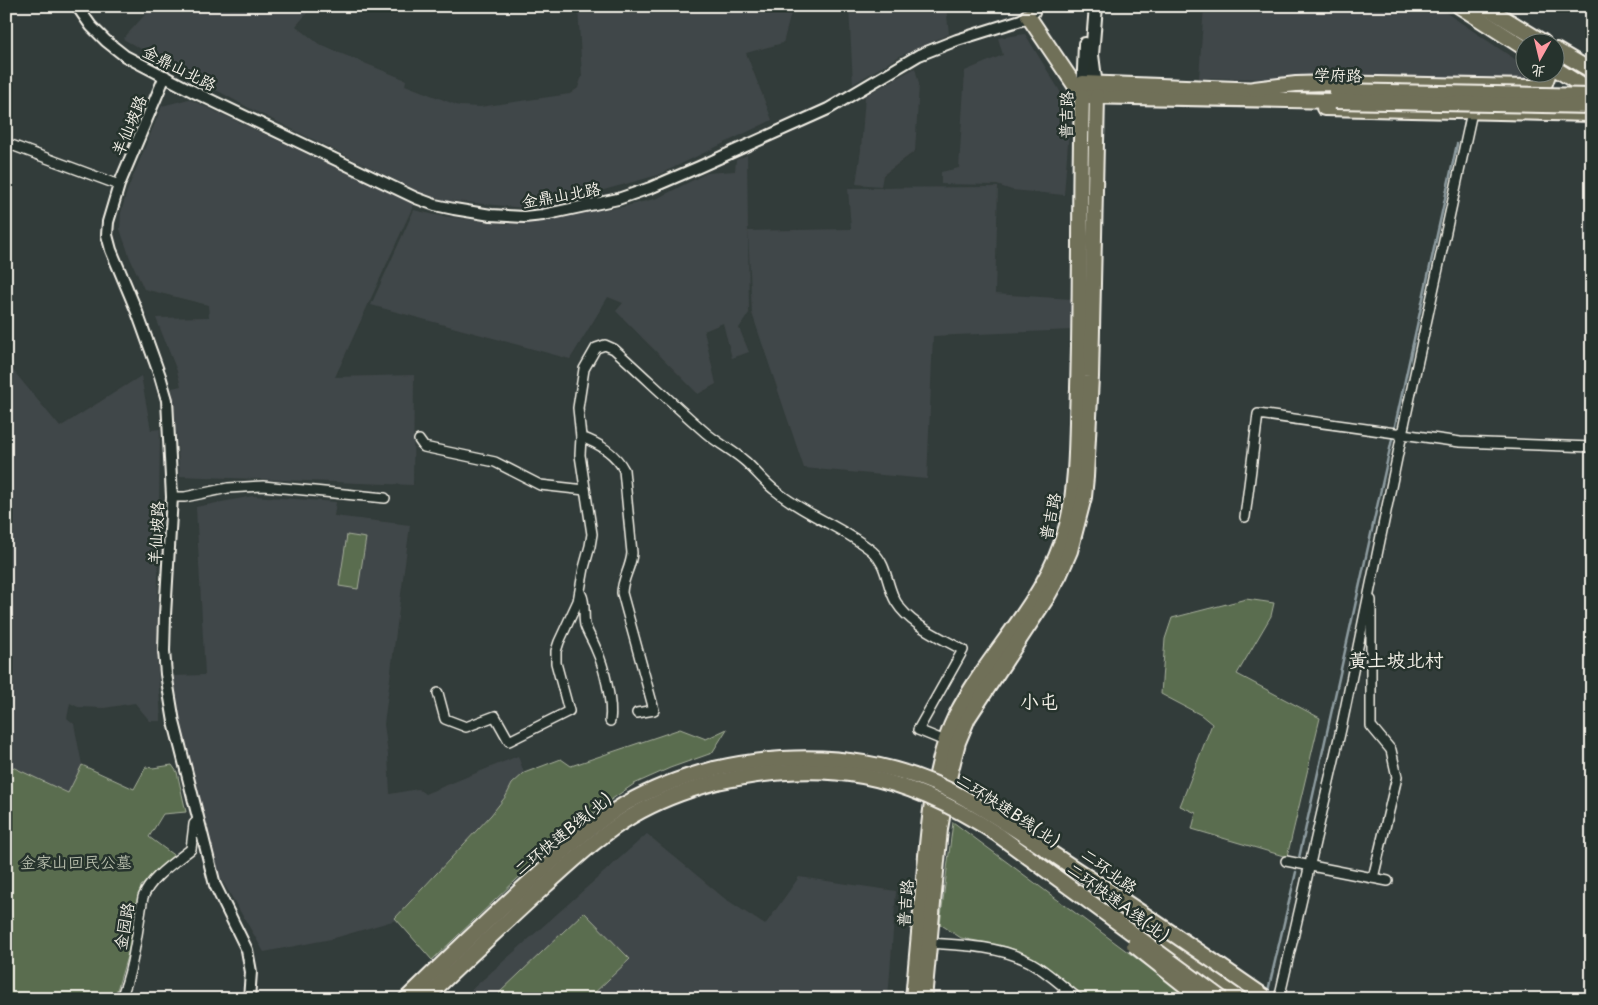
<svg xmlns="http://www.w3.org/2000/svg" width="1598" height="1005" viewBox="0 0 1598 1005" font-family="'Playpen Sans','LXGW WenKai TC',sans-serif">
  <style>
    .built { fill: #414749 }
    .green { fill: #5a6d50; stroke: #a7af9c }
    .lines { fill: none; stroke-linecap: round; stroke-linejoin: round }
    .stream { stroke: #8f9da1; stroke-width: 2.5 }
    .minor-casing { stroke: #f4f1e8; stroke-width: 12 }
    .tertiary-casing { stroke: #f4f1e8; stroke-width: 14 }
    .secondary-casing { stroke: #f4f1e8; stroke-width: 16 }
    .primary-casing { stroke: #f4f1e8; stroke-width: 18 }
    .trunk-casing { stroke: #f4f1e8; stroke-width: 18 }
    .minor { stroke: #26332d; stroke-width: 9 }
    .tertiary { stroke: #26332d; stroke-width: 10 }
    .secondary { stroke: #26332d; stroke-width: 12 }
    .primary { stroke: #706f59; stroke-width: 14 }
    .trunk { stroke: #706f59; stroke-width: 14 }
    .primary-bridge-casing { stroke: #f4f1e8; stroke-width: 18; stroke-linecap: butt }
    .trunk-bridge-casing { stroke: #f4f1e8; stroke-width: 18; stroke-linecap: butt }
    .primary-bridge { stroke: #706f59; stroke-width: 14 }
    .trunk-bridge { stroke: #706f59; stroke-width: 14 }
    .labels { text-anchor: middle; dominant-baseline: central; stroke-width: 5; stroke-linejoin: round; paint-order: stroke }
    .street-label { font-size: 16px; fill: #f4f1e8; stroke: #26332d }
    .park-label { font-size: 16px; fill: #b6bcab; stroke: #26332d }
    .quarter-label { font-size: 19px; fill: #f4f1e8; stroke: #26332d }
  </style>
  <rect width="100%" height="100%" fill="#323c3a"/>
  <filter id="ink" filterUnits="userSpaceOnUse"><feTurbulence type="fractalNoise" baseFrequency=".02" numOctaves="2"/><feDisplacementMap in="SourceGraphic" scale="10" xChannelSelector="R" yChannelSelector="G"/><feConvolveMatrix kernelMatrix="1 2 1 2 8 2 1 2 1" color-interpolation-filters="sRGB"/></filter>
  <g filter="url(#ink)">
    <!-- built -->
    <g class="built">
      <polygon points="153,6 313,6 296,26 320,45 406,80 405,85 459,106 480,107 570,94 578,88 582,76 578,6 800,6 791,13 783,43 746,53 772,120 658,175 535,209 444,200 424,194 249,108 123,39"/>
      <polygon points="849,6 946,6 949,34 900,56 853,84"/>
      <polygon points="1204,6 1436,6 1525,66 1526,72 1533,73 1532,82 1199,78"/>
      <polygon points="1025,34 1061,93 1068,115 1069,129 1064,195 1012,190 997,185 941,184 941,172 959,168 965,71 1003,55 998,38"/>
      <polygon points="915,68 919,84 915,151 883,175 881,186 856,184 861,150 865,96"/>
      <polygon points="189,99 414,204 335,377 414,375 413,485 180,476 172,388 181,386 177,371 156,318 209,317 208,305 144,289 130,258 120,229 121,213 127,191 162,106"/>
      <polygon points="747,155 749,313 739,328 749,352 732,358 723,323 704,331 716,384 698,394 616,311 623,303 608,297 570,359 371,305 414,210 435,215 506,224 601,206 602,210 622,207 658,198 707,173 735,171 736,160"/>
      <polygon points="998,187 995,294 1072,299 1071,330 933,336 927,479 804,468 752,313 748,231 851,229 848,188"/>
      <polygon points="6,362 60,427 141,376 151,430 160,429 157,654 161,721 150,721 135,703 104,708 78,707 70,703 67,718 74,724 82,765 68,793 6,764"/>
      <polygon points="253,496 336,502 334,516 410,525 384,724 388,755 390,794 418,789 425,794 518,756 524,773 512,784 506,796 491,815 395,917 396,920 331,939 264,952 220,877 207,838 183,735 173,676 205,675 196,507"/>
      <polygon points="647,834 724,898 765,925 799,877 896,891 888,999 461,999"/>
    </g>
    <!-- green -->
    <g class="green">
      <polygon points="347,535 366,538 358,589 339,586"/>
      <polygon points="1246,599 1274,603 1271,616 1237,674 1320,718 1287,857 1192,829 1196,813 1180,806 1212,724 1201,715 1161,694 1165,639 1172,618"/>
      <polygon points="680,729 706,739 727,729 712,753 670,768 634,784 602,806 556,842 432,960 395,918 491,815 506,796 512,784 524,773 561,759 571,766"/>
      <polygon points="6,764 68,793 82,765 134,789 146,767 153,768 172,765 177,772 186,812 163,814 149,837 176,857 141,886 131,943 117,990 108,999 13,999 6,997"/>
      <polygon points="953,822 1191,999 1087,999 1044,964 1008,947 961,938 940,924"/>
      <polygon points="584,912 630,959 588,999 505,999 499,993"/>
    </g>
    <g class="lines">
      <!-- stream -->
      <g class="stream">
        <polyline points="1394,430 1457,144"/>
        <polyline points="1299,858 1393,435"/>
        <polyline points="1268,991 1296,872"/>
      </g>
      <!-- minor casing -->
      <g class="minor-casing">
        <g id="minor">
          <polyline points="6,143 119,185"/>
          <path d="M581 437C598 443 616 454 624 470L632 553C631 568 622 579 622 593L654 710 637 713"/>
          <polyline points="419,440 424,447 495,462 540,485 585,490"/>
          <polyline points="172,497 185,497 228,488 263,486 385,498"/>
          <polyline points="1245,517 1258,414 1460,442 1592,447"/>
          <path d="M581 594C586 603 583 615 585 625 588 634 593 641 596 649 604 666 613 703 610 721"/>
          <polyline points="1371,600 1371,726 1391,750 1397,777 1373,878"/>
          <path d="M438 693 445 719 466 727 495 716 509 741 569 711 556 663V651L559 642 578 601 584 568 590 546 592 534 580 455 581 437 578 408 584 369 596 348 605 345 614 349C645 377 675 406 706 433 719 444 734 451 746 462 756 471 765 483 776 491 805 515 843 527 872 551 888 565 886 585 896 602 910 625 940 637 963 650L918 730 945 741"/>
          <polyline points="1286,861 1388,881"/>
          <path d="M929 943C963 945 999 946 1030 962 1048 972 1063 987 1079 999"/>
          <path d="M120 999C133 975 138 925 143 897 152 876 174 863 191 849L194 824 198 820"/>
          <polyline points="1059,999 1067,990"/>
          <polyline points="1279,999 1341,729 1402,434 1472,112"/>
        </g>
      </g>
      <!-- tertiary casing -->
      <g class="tertiary-casing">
        <g id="tertiary">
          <polyline points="77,6 91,26 106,41 125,56 196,93 416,198 435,205 454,209 491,215 524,217 543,215 618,199 650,188 699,167 828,109 919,55 957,40 1021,20 1034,12"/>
          <polyline points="165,76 119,185 108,222 107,235 111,250 137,312 160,376 167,400 172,497 165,615 164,651 166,674 174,722 215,885 247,950 251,972 249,999"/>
        </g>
      </g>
      <!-- secondary casing -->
      <g class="secondary-casing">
        <g id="secondary">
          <polyline points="1096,6 1092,55 1097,94"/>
          <polyline points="1083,94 1085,44"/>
        </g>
      </g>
      <!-- primary casing -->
      <g class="primary-casing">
        <g id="primary">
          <polyline points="1459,6 1526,49"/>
          <polyline points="1484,6 1543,42"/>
          <polyline points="1028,16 1082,96 1335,101"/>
          <polyline points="1556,50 1592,71"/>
          <polyline points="1556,69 1592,92"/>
          <polyline points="1083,83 1262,90"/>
          <polyline points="1254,89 1296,84 1327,83 1530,87 1537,87 1545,83 1549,72"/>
          <polyline points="1324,108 1592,114"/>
          <path d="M913 999C917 955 921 911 925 867 929 820 935 757 956 715 991 648 1047 601 1067 525 1078 481 1076 433 1078 388 1081 291 1079 193 1082 96"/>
          <polyline points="924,999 940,829 949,778 958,742 968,718 1046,599 1060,574 1070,551 1084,497 1086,477 1091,377 1097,96"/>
        </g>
      </g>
      <!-- trunk casing -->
      <g class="trunk-casing">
        <g id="trunk">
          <polyline points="1100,892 1244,999"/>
          <path d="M406 999C448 958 490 918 534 878 563 852 592 824 625 804 653 788 683 777 714 769"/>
          <path d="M425 999C464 961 504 924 544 887 572 862 600 835 632 816 659 800 687 790 717 782"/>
        </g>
      </g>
      <!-- minor -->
      <use href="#minor" class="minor"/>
      <!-- tertiary -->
      <use href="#tertiary" class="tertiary"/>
      <!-- secondary -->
      <use href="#secondary" class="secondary"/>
      <!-- primary -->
      <use href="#primary" class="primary"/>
      <!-- trunk -->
      <use href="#trunk" class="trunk"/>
      <!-- primary-bridge casing -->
      <g class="primary-bridge-casing">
        <g id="primary-bridge">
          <polyline points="1336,91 1592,96"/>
          <polyline points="1335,101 1592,106"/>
        </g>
      </g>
      <!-- trunk-bridge casing -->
      <g class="trunk-bridge-casing">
        <g id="trunk-bridge">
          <path d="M714 769C795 751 877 754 953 792 995 814 1034 842 1074 868 1138 910 1202 953 1265 997"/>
          <path d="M717 782C827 758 903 773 997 834L1222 999"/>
          <polyline points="1134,945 1202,999"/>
        </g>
      </g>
      <!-- primary-bridge -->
      <use href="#primary-bridge" class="primary-bridge"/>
      <!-- trunk-bridge -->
      <use href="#trunk-bridge" class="trunk-bridge"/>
    </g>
  </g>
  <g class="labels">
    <!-- street labels -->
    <g class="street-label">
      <text transform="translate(180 67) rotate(27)">金鼎山北路</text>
      <text transform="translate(1338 74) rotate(1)">学府路</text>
      <text transform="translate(1065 115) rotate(-89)">普吉路</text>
      <text transform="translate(128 125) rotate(-67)">羊仙坡路</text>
      <text transform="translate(561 194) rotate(-10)">金鼎山北路</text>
      <text transform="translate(1049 516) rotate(-78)">普吉路</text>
      <text transform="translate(155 533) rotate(-87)">羊仙坡路</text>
      <text transform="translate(1009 809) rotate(33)">二环快速B线(北)</text>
      <text transform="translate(562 833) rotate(-39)">二环快速B线(北)</text>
      <text transform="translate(1110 870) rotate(36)">二环北路</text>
      <text transform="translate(1119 901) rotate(36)">二环快速A线(北)</text>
      <text transform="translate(904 903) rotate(-85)">普吉路</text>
      <text transform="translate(123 926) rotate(-80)">金园路</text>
    </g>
    <!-- park labels -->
    <g class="park-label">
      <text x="76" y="861">金家山回民公墓</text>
    </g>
    <!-- quarter labels -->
    <g class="quarter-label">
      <text x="1396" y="659">黄土坡北村</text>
      <text x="1039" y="701">小屯</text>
    </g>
  </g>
  <!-- margin -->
  <rect width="1598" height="1005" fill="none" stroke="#26332d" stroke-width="25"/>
  <rect x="12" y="12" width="1573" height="980" fill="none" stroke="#f4f1e8" stroke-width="2" filter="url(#ink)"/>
  <!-- north arrow -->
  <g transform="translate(1540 58) rotate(188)"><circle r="24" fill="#26332d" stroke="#787f78"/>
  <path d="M0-4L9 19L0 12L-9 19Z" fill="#ff9aa2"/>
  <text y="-8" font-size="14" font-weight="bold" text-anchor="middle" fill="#f4f1e8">北</text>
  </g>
</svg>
